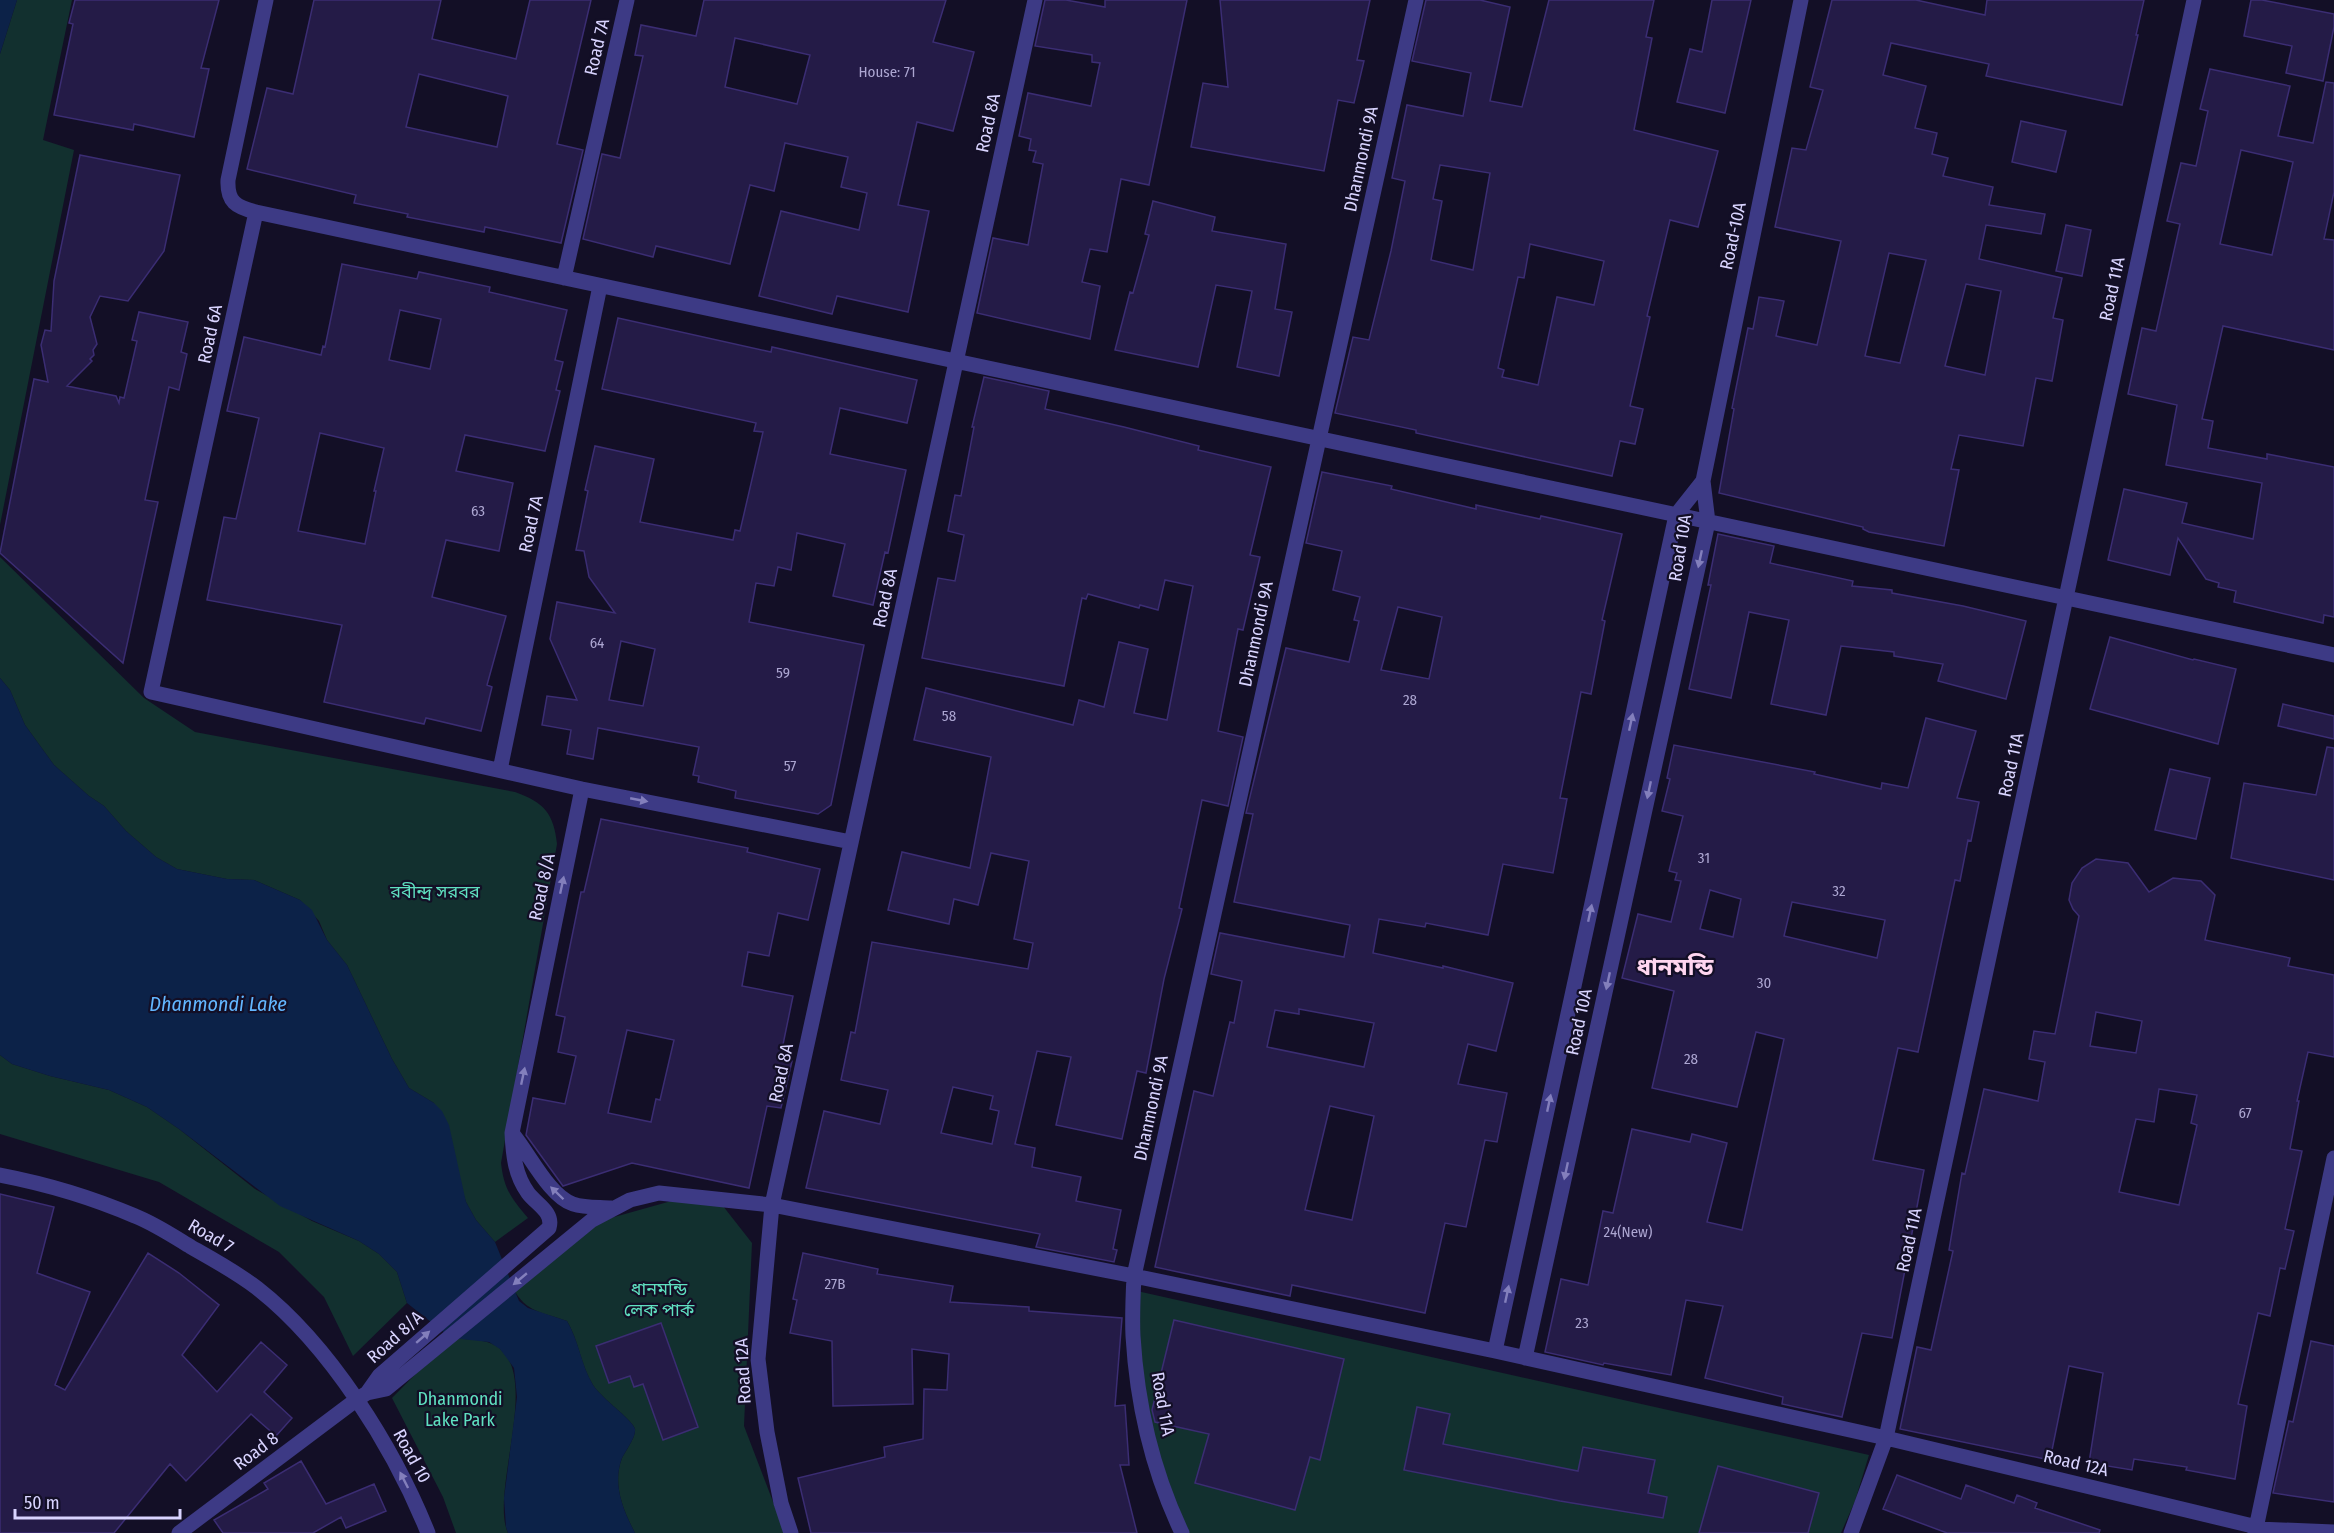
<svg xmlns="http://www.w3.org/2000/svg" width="2334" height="1533" font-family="'Fira Sans Condensed','Noto Sans Bengali',sans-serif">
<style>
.green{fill:#12302f}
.water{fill:#0c2248}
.building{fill:#241b47;stroke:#3b2d73;stroke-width:1.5;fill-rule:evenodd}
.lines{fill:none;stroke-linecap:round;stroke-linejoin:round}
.minor{stroke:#3d3a85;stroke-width:15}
.oneway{fill:#837fbc}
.labels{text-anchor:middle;stroke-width:4.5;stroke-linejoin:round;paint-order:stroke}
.number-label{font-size:15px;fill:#aca6d1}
.street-label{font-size:18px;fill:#d9d4ff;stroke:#130f26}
.park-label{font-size:18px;fill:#5fe0c0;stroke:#130f26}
.water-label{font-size:20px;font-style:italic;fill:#62b6ff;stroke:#130f26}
.district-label{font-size:24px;font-weight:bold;fill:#ffd6f0;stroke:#130f26}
</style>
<rect width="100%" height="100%" fill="#130f26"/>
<!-- green -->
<path class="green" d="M17,0H72L43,140L74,150L0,525V54Z
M0,557L144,698L195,732L515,792C544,802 554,814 557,844L501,1163C504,1189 511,1198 528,1218L495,1242L476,1220L466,1202L434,1103L409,1088L392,1059L347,965L327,940L319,921L300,900L254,880L227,879L177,869L156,857L126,831L104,806L89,796L54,765L25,725L10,690L0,678Z
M0,1055L12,1064L50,1076L109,1090L147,1107L179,1129L255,1189L312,1221L359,1241L379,1254L397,1272L407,1303L353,1356L324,1297L279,1252L159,1182L0,1134Z
M675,1200L723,1206L752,1243L744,1426L785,1533H635C623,1510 612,1484 622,1458C626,1450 636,1437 635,1429C633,1420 601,1398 593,1385C581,1366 579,1341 567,1321C543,1312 526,1313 513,1288L600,1221Z
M1137,1291L1869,1455L1855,1501L1841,1533H1189L1175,1507L1145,1406L1136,1327Z
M451,1338C462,1339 476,1339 487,1342C549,1360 488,1490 508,1533H456L443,1497L392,1398Z"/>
<!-- water -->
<path class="water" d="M0,0H17L0,54Z
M0,678L10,690L25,725L54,765L89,796L104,806L126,831L156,857L177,869L227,879L254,880L300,900L312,910L327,940L347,965L392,1059L409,1088L434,1103L442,1111L449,1125L466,1202L476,1220L495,1242L519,1301L528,1308L567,1321C579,1341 581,1365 593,1385C601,1398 633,1420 635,1429C636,1437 626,1450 622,1458C612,1484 623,1510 635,1533H508L506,1527L504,1498L517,1397L514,1368L500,1349L489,1342L451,1338L407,1303L397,1272L379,1254L359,1241L280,1206L179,1129L147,1107L109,1090L50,1076L12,1064L0,1055Z"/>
<!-- building -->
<path class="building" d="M75,0H219L201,68L209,69L194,137L134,124L133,130L54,115L73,24L69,23Z
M314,0H441L432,39L516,59L530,0H591L557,144L583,150L561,243L485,227L484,232L407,217L408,214L354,203L356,195L247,169L267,88L293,94ZM419,74L508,96L497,147L406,127Z
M704,0H946L933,42L974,52L953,131L917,122L898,205L929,211L908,312L837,296L832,314L759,296L781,211L859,230L867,193L841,187L848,157L785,143L774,191L750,185L730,264L656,246L653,257L583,239L602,154L620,158L643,56L635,55L641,25L696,36ZM735,38L810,55L797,104L725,87Z
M1045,0H1066L1105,7V0H1187L1149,185L1121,179L1107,252L1090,249L1082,282L1100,286L1090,339L977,313L993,238L1028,245L1043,164L1033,162L1036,151L1029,150L1031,139L1019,136L1028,93L1091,106L1100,63L1092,62V55L1035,46Z
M1220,0H1370L1357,60L1364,61L1354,103L1338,100L1324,171L1191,147L1203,83L1228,87Z
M1426,0H1480L1510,7L1490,101L1522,107L1549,0H1654L1646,37L1652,38L1634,130L1718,151L1698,227L1670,220L1647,316L1650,317L1630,406L1643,409L1635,444L1620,441L1612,476L1416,433V430L1335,413L1353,337L1369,340L1391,251L1405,181L1392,178L1407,105L1463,116L1471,73L1412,61ZM1440,165L1490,173L1473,270L1431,260L1442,201L1433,199ZM1530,244L1604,261L1594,305L1557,297L1538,385L1502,377L1504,370L1498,368L1518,277L1524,278Z
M1712,0H1751L1725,113L1677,102L1690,49L1702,52Z
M1832,0H1916L1985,15L1987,0H2144L2136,35H2138L2122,105L1986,76L1989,64L1891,43L1883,75L1926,86L1915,128L1937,133L1932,154L1948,158L1943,176L1993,187L1989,205L2045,214L2041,234L1986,225L1979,259L2062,278L2053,318L2063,320L2052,381L2036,378L2023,446L1959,435L1951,469L1959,470L1944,546L1869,532L1863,529V527L1719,493L1734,409L1732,408L1748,328L1753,329L1759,297L1784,301L1776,336L1817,345L1841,241L1775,227L1792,148L1806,150L1823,90L1810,87ZM1889,253L1926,260L1900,363L1865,356ZM1966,284L2001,291L1985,375L1945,366Z
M2251,0H2262L2334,14V27L2323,81L2286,73L2292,46L2244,36Z
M2210,69L2290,86L2278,136L2313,143L2326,82L2334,83V192L2324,239L2334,240V350L2223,326L2202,419L2213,421L2208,448L2267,459V454L2334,467V617L2324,615L2323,623L2234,602L2236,591L2218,587L2219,583L2206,579L2178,538L2170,575L2108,560L2124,489L2187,503L2182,523L2253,539L2262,483L2166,465L2177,405L2128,394L2142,328L2156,331L2180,224L2167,221L2181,163L2196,166L2208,111L2200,109ZM2241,150L2293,162L2272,255L2220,244Z
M2021,121L2066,131L2056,172L2012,162Z
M80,155L180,175L164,251L128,301L100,296L90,317L97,344L93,350L94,355L90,359L92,361L67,386L116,396L119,403L120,397L124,398L137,341L132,340L139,312L188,322L181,352L187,354L179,390L169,387L145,500L158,502L123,663L0,553L34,379L48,382L41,345L45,330L51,331L54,281Z
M1153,201L1215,217L1212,231L1286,244L1275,309L1292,312L1279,376L1237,367L1252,291L1216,285L1198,367L1115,350L1130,292L1133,293L1149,235L1145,234Z
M2066,225L2091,230L2082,276L2056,271Z
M342,264L417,279L419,272L490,287L489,292L567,310L555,360L563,362L556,390L560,391L545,451L465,435L456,471L513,483L499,551L446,540L432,597L506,616L487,685L492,687L481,731L426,718L424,724L324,702L342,625L207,600L224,517L236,519L259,418L227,411L244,337L321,355L323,346L325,347ZM400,310L441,319L430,369L389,360ZM320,433L384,448L374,491H376L365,544L298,531Z
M618,318L771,352L772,347L917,380L907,423L840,408L830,454L906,470L888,553L885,552L873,605L833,596L845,544L797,533L791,570L778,567L774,586L756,583L749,622L864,645L831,805L818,814L735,798L736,791L698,782L699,776L693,775L699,747L598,728L593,759L567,754L571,730L542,725L547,696L577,700L550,639L557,602L615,613L589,577L584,551L576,550L588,491L585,490L595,446L654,459L640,522L733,540L735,530L740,531L763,432L754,431L756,423L602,389ZM621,641L655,649L643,706L609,700Z
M984,377L1049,391L1045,409L1124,427L1199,446L1198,450L1271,467L1250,555L1260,557L1243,630L1238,629L1218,731L1243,737L1228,806L1202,800L1179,908L1182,909L1164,979L1146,1073L1137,1071L1122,1139L1056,1125L1071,1057L1037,1051L1015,1144L1035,1148L1032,1167L1081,1177L1076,1201L1121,1210L1113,1249L1117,1250L1114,1262L1036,1247L1040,1234L806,1188L824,1111L880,1124L888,1090L841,1080L851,1032L855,1033L872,942L1028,969L1033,943L1014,939L1029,861L991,853L978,905L954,899L949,924L888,910L902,852L970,868L991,757L914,740L926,688L1073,725L1079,700L1104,707L1119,642L1148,649L1134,713L1167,720L1193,586L1165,580L1158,610L1140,605L1139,608L1088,594L1086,599L1082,598L1064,686L922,658L938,578L955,581L964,535L948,531L955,495L961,496L974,427H972ZM953,1087L993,1096L990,1109L999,1111L992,1144L941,1133Z
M1322,472L1392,486L1391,489L1476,509V505L1540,519L1541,516L1622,534L1602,620L1605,621L1591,694L1581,692L1560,798L1567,799L1553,873L1503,864L1488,935L1426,923L1425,927L1379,919L1373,953L1443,968V966L1513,983L1496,1051L1468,1044L1458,1084L1507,1093L1497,1142L1485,1140L1466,1227L1445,1223L1425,1313L1292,1285L1290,1296L1155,1267L1194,1091L1213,1096L1230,1022L1234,1023L1242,981L1211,974L1220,933L1344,957L1350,925L1234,902L1253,814L1246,813L1286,648L1349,662L1359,621L1354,620L1360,597L1333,590L1342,551L1306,543ZM1398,607L1442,617L1429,679L1381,670ZM1299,1009L1374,1023L1364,1067L1267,1047L1275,1010L1299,1014ZM1330,1106L1374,1116L1352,1220L1305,1210Z
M1718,534L1774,546L1770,563L1853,581L1852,586L1892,590V593L1963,606L2026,621L2006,699L1938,681L1943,664L1894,656V652L1841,646L1826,715L1771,704L1789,620L1749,612L1731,698L1689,689L1711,585H1708Z
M2110,637L2193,660L2194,659L2236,669L2218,744L2090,709Z
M2283,704L2334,716V739L2278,726Z
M1926,718L1976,731L1957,798L1979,802L1971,841L1968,840L1960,881L1955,880L1918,1052L1898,1048L1873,1160L1924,1170L1892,1338L1862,1333L1842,1417L1782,1404L1783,1397L1705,1378L1723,1306L1686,1300L1671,1375L1604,1363L1603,1365L1545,1352L1561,1279L1588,1285L1603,1211L1613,1213L1632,1129L1690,1142L1692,1134L1727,1143L1707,1222L1742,1230L1784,1039L1756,1032L1737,1107L1652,1088L1674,991L1622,978L1638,914L1671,922L1681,881L1675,880L1677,873L1669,871L1683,816L1662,811L1670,779L1667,778L1674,745L1815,772L1814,774L1881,789L1882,783L1908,788ZM1710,890L1741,899L1733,937L1700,929ZM1792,902L1885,920L1877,958L1784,936Z
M2327,747L2334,748V880L2231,858L2244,783L2316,795Z
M2170,769L2210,778L2196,839L2155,830Z
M601,819L748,848L747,852L820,869L808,920L778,913L769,956L748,952L742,986L793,996L780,1059L792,1061L781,1108L767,1106L749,1188L632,1163L563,1186L526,1135L533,1098L565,1104L576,1056L558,1052L565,1017L556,1015L581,892H584ZM627,1030L674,1040L660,1100L656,1099L651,1122L608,1113Z
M2096,859L2128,863L2149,892L2173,878L2201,881L2215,895L2205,940L2290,958L2288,966L2334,975V1057L2308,1052L2297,1101H2299L2290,1149L2302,1151L2285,1229L2294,1231L2285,1269L2280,1268L2270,1316L2258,1313L2238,1404L2247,1406L2235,1479L2186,1470L2187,1467L2134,1459L2132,1470L2089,1463L2103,1373L2069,1366L2050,1460L1900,1429L1917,1347L1931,1350L1953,1251L1949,1250L1962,1173L1965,1174L1984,1089L2038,1101L2045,1062L2029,1059L2034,1031L2055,1034L2079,916L2073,909L2069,900L2072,883L2082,868ZM2096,1012L2142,1021L2136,1053L2090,1046ZM2159,1089L2197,1095L2191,1123L2197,1125L2179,1205L2119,1192L2136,1119L2154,1122Z
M0,1194L54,1207L37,1273L90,1292L55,1385L65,1390L148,1253L179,1273L219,1305L182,1355L217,1392L261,1342L287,1365L264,1392L292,1418L276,1436L251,1414L186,1481L170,1464L114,1533H0Z
M803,1253L878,1269L877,1274L953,1286L950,1302L1029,1307V1311L1122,1318L1115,1406L1125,1405L1129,1465H1120L1137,1533H811L798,1478L885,1457L884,1447L923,1439L924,1389L947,1390L949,1354L912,1349L913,1404L833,1406L832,1341L790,1333L797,1300L793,1299Z
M1174,1320L1344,1359L1320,1460L1310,1457L1295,1510L1195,1483L1209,1434L1155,1422L1152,1410Z
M661,1323L698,1427L663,1440L643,1384L634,1387L630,1376L609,1383L596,1346Z
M2311,1341L2334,1346V1502L2273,1493L2289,1421L2293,1422Z
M1417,1407L1450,1414L1443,1444L1578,1471L1583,1447L1655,1460L1648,1493L1667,1497L1663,1518L1560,1501L1404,1470Z
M301,1461L326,1504L374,1484L386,1511L346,1528L341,1517L313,1533H223L214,1520L268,1489L264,1483Z
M1718,1466L1819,1493L1808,1533H1699Z
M1897,1475L1961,1499L1966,1485L2014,1503L2017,1495L2037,1503L2035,1508L2100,1530L2099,1533H1947L1883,1509Z"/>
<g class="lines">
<!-- minor -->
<path class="minor" d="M266,0L228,180C227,202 236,207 256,212L151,692L582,789L851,842
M256,212L2334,655
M564,278L627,0
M500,770L600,286
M512,1133C529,1153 549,1196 573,1204C585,1208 599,1207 611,1208
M0,1175C47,1184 91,1197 135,1216C155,1224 173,1236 191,1247C214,1260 236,1272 257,1288C330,1345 394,1448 428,1533
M1495,1351L1676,515L1703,481
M1525,1358L1708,522L1703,481L1801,0
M367,1393L379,1376L549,1228C554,1212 536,1204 528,1193C515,1175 513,1155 512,1133L582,789
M2257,1529L2334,1532
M179,1533L356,1400L367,1393L386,1389L592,1220L630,1200L659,1193L772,1205L1134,1276L1495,1351L1886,1438L2257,1527
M791,1533L781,1503L767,1432L758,1359L772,1205L1035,0
M1182,1533C1153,1472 1137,1404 1133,1336C1132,1316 1133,1296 1134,1276L1416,0
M1851,1533L1886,1438L2194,0
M2255,1533L2334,1158"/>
</g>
<!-- one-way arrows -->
<defs><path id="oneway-solid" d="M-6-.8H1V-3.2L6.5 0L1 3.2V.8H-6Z" transform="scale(1.5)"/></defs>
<g class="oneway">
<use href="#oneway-solid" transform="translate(1700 559) rotate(102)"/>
<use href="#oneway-solid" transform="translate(1631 722) rotate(-78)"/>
<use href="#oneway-solid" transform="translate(1649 790) rotate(102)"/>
<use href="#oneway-solid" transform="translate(639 800) rotate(11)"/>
<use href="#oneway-solid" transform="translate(562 885) rotate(-78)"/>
<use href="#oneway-solid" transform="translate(1590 913) rotate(-78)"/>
<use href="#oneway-solid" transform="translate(1608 981) rotate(102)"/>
<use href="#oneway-solid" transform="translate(523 1076) rotate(-78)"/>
<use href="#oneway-solid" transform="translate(1549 1103) rotate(-78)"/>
<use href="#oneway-solid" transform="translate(1566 1171) rotate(102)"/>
<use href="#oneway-solid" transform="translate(557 1193) rotate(-136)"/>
<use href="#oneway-solid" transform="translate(520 1279) rotate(140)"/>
<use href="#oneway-solid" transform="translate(1507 1294) rotate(-78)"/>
<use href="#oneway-solid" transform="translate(423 1337) rotate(-41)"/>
<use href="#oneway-solid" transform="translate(404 1480) rotate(-117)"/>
</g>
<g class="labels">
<!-- number labels -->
<g class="number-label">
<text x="887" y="77">House: 71</text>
<text x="478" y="516">63</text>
<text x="597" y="648">64</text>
<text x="783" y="678">59</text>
<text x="1410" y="705">28</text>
<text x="949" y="721">58</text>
<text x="790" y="771">57</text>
<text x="1704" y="863">31</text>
<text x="1839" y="896">32</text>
<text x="1764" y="988">30</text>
<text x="1691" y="1064">28</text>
<text x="2245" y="1118">67</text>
<text x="1628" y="1237">24(New)</text>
<text x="835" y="1289">27B</text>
<text x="1582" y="1328">23</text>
</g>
<!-- street labels -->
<g class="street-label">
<text transform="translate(597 47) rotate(-77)" y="6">Road 7A</text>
<text transform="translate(988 123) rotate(-78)" y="6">Road 8A</text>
<text transform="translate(1361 159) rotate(-78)" y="6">Dhanmondi 9A</text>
<text transform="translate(1733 236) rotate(-78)" y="6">Road-10A</text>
<text transform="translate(2112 289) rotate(-78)" y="6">Road 11A</text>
<text transform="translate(210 334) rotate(-78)" y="6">Road 6A</text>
<text transform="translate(531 524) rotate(-78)" y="6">Road 7A</text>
<text transform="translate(1680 548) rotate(-81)" y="6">Road 10A</text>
<text transform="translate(885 598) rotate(-78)" y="6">Road 8A</text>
<text transform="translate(1256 634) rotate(-78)" y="6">Dhanmondi 9A</text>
<text transform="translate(2011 765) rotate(-78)" y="6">Road 11A</text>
<text transform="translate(542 887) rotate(-78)" y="6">Road 8/A</text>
<text transform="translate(1579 1022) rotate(-78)" y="6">Road 10A</text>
<text transform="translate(781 1073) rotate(-78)" y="6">Road 8A</text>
<text transform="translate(1151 1108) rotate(-78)" y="6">Dhanmondi 9A</text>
<text transform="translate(211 1236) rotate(30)" y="6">Road 7</text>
<text transform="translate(1909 1240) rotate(-78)" y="6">Road 11A</text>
<text transform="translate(395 1337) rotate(-42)" y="6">Road 8/A</text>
<text transform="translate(743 1371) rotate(-93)" y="6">Road 12A</text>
<text transform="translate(1163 1404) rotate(80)" y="6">Road 11A</text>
<text transform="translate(256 1451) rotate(-37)" y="6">Road 8</text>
<text transform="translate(412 1456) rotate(61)" y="6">Road 10</text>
<text transform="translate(2076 1463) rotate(13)" y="6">Road 12A</text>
</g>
<!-- park labels -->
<g class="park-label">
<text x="435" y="898">রবীন্দ্র সরবর</text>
<text x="659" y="1295">ধানমন্ডি<tspan x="659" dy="21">লেক পার্ক</tspan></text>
<text x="460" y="1405">Dhanmondi<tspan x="460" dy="21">Lake Park</tspan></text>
</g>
<!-- water labels -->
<g class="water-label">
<text x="218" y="1011">Dhanmondi Lake</text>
</g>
<!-- district labels -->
<g class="district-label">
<text x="1675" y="975">ধানমন্ডি</text>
</g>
</g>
<!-- scale -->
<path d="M15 1509v9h165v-9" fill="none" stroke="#d9d4ff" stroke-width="3"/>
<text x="24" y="1509" font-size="18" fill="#d9d4ff" stroke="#130f26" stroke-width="4.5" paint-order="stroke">50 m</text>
</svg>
